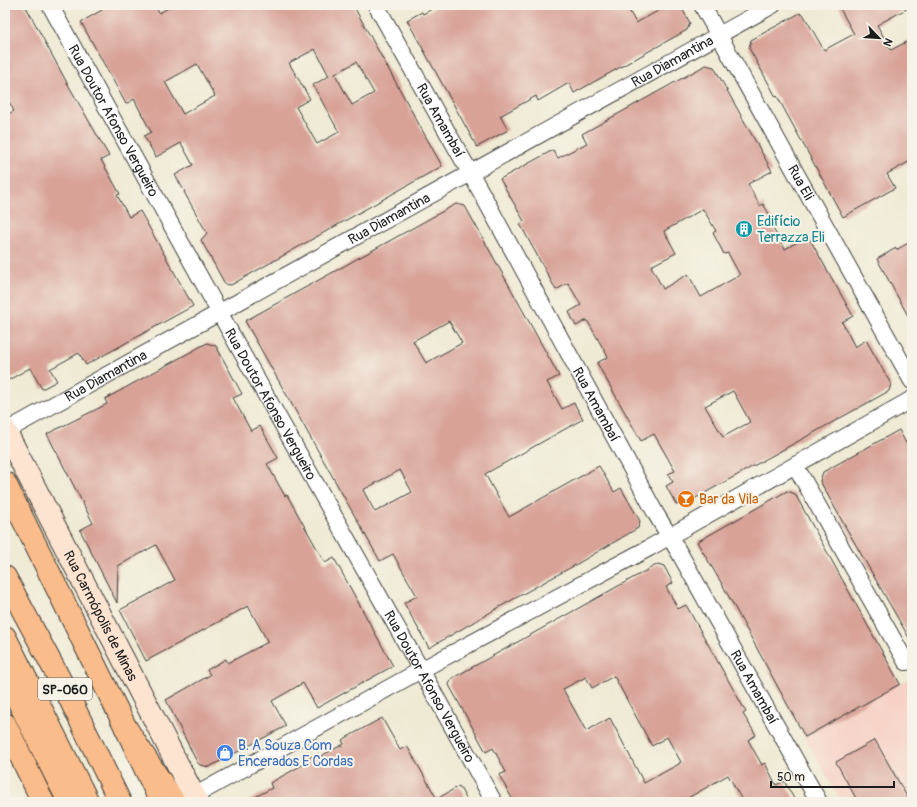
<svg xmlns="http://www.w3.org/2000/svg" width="917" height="807" font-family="Pangolin,sans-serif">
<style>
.built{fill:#f7d1c6}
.building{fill:#d8a297;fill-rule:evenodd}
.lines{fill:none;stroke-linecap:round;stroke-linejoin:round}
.minor-casing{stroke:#3c3b38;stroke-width:18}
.secondary-casing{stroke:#3c3b38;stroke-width:24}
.trunk-casing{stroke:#3c3b38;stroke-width:24}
.motorway-casing{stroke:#3c3b38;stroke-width:24}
.minor{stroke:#fff;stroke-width:16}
.secondary{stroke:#fde4d0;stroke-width:22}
.trunk{stroke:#f9bc8a;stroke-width:22}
.motorway{stroke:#f9bc8a;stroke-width:22}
.labels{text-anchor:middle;stroke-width:4;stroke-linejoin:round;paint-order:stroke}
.shield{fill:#f7f3e8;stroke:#5e5c59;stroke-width:1}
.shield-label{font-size:13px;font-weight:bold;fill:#1c1c1c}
.street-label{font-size:14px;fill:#1c1c1c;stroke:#f7f3e8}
.culture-label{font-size:14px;fill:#0d838f;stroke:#f7f3e8;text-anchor:start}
.food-label{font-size:14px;fill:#c56008;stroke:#f7f3e8;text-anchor:start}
.shop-label{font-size:14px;fill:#366cbe;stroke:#f7f3e8;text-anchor:start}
</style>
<rect width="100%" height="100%" fill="#f7f3e8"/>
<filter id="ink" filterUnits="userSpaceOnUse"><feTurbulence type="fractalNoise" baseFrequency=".025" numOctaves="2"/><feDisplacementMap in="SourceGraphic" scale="8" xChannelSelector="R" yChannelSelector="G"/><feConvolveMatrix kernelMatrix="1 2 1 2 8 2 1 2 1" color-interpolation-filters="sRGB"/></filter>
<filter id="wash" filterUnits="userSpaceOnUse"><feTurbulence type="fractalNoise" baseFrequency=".012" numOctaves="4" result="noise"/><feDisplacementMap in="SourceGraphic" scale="16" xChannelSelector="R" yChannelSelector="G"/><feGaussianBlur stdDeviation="0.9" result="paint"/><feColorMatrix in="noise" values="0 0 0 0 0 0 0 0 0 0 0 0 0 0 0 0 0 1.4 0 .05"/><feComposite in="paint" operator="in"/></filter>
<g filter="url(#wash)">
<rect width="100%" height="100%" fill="#efead4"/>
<!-- built -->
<path class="built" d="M912,677V802H841L805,737Z"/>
<g id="blocks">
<!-- building -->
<path class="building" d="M5,5H25L66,81L109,156L101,160L120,194L117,195L129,217L140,211L193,306L86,365L79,353L50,369L57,381L42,389L30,368L5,382V116L14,111L5,94Z
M99,5H155L159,13L174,5H314L317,10L326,5H353L442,166L231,285L225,284L201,240L207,233L184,192H185L175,175L193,165L181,143L156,157L144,136L151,132L134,99L126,104L81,22L102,10ZM315,49L329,76L313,85L339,132L317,144L296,107L310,99L289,63ZM356,62L374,93L352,105L335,74ZM197,64L215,96L183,114L165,82Z
M439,5H626L636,23L669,5H680L690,23L687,30L574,93L569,83L538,101L536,96L500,116L508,130L477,147L407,20L422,12L423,14Z
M838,5H912V6L877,25L891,50L912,39V160L887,174L895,188L843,217L777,96L776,97L749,48L751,40L800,13L801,15L803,14L824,50L854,34Z
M706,65L714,67L772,171L748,184L760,206L763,204L776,225L772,227L785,249L808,236L853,316L842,322L855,347L866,340L891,384L889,391L683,505L676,504L666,486L673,482L668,474L675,471L654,434L641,441L597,363L608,357L587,320L576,326L569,312L581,305L568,283L556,290L520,224L524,221L500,179L553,150L558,158L587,143L582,134ZM703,209L716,231L713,233L724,254L728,253L740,275L701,297L688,274L663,289L651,266L676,253L664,231ZM733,391L750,422L723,437L705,406Z
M456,204L465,206L559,376L547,382L562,409L574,403L583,419L485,474L509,517L599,466L614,492L621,488L640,521L638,528L577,564L503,605L429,648L404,603L417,596L393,554L380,561L245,321ZM449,321L462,343L426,363L413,341ZM400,470L412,492L375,512L363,490Z
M912,241V323L877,259L896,248V250Z
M207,343L216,346L242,394L233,398L251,431L260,426L278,458L267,464L285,496L287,495L325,563L334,558L393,666L317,708L303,683L272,701L286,726L209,767L200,765L197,762L166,700L210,675L207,670L226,659L228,663L268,642L248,606L146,661L120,610L175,580L156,545L118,566L117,603L80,530L93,523L47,434L107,404L105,399Z
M899,430L907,445L912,442V643L841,519L820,481L823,472Z
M787,491L795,494L900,684L805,737L722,584L697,542Z
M658,564L664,566L673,583L666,587L678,609L686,605L746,712L743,714L756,735L748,740L762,765L765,763L776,785L784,781L796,802H743L728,775L688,798L690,802H514L499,775L506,772L493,748L486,752L449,685L451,679ZM614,676L652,746L667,737L681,762L679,763V764L644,783L610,718L586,731L563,689L586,677L592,688Z
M382,718L400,750L407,746L437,799L459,786L468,802H246L272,788L270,783L306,763L304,760L317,754L319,757L344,744L342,740Z
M875,740L910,802H858L836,762Z"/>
</g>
</g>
<g filter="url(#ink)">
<use href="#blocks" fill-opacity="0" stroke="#3c3b38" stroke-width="1"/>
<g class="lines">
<defs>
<g id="minor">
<path id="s1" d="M50,5L238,346L421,670L494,802"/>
<path id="s2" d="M376,5L481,192L656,514L680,554L819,802"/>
<path id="s3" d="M702,5L912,381"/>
<path id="s4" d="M6,431L773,5"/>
<path d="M795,465L906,662"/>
<path d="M194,796L421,670L649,548L912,399"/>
</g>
<g id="secondary">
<path id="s5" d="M5,430L197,802"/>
</g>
<path id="trunk" d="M5,483L126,728L174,802"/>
<path id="motorway" d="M5,577L67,693L120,802
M5,637L88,802
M5,676L25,714L69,802
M5,724L43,802
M126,728L161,802"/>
</defs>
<!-- minor casing -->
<use href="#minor" class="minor-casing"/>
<!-- secondary casing -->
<use href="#secondary" class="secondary-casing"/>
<!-- trunk casing -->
<use href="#trunk" class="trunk-casing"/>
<!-- motorway casing -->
<use href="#motorway" class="motorway-casing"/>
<!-- minor -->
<use href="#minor" class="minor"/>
<!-- secondary -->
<use href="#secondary" class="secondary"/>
<!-- trunk -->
<use href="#trunk" class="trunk"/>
<!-- motorway -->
<use href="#motorway" class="motorway"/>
</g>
</g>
<!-- icons -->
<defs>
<symbol id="building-disc" viewBox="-11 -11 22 22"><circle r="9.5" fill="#0f9aa8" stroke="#f7f3e8"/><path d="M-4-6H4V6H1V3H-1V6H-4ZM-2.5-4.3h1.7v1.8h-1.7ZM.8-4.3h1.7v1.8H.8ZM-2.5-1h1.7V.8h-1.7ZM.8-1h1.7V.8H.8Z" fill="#fff"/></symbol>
<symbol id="bar-disc" viewBox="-11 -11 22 22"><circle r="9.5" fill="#e8710a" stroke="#f7f3e8"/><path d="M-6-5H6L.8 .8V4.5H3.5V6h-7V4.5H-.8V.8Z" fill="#fff"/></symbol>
<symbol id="shop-disc" viewBox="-11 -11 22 22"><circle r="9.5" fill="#3f7fe0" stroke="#f7f3e8"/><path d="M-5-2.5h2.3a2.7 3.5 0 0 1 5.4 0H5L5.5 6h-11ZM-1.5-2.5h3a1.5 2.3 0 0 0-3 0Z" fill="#fff"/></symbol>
</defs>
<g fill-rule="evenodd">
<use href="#building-disc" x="734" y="219" width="20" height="20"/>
<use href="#bar-disc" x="676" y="489" width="20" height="20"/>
<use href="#shop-disc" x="215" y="743" width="20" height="20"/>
</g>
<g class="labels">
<!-- shield labels -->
<rect class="shield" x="38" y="678" width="54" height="22" rx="3"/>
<g class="shield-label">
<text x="65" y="694">SP-060</text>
</g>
<!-- street labels -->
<g class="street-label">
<text dy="5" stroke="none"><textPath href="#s4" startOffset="762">Rua Diamantina</textPath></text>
<text dy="5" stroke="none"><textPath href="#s2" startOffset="132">Rua Amambaí</textPath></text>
<text dy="5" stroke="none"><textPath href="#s1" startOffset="132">Rua Doutor Afonso Vergueiro</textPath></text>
<text dy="5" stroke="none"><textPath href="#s3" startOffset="203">Rua Eli</textPath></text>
<text dy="5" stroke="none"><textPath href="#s4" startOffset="438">Rua Diamantina</textPath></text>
<text dy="5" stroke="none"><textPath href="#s4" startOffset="114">Rua Diamantina</textPath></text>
<text dy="5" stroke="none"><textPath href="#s1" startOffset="456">Rua Doutor Afonso Vergueiro</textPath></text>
<text dy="5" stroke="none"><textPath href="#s2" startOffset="456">Rua Amambaí</textPath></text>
<text dy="5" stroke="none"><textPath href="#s5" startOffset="209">Rua Carmópolis de Minas</textPath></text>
<text dy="5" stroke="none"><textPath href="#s1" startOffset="780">Rua Doutor Afonso Vergueiro</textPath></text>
<text dy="5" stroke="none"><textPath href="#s2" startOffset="780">Rua Amambaí</textPath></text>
</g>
<!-- culture labels -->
<g class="culture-label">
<text x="757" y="226">Edifício<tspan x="757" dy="16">Terrazza Eli</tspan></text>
</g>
<!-- food labels -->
<g class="food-label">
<text x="699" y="504">Bar da Vila</text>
</g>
<!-- shop labels -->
<g class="shop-label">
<text x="238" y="750">B. A Souza Com<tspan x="238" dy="16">Encerados E Cordas</tspan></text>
</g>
</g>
<!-- margin -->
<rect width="917" height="807" fill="none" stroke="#f7f3e8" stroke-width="20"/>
<!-- north arrow -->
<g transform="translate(879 38) rotate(115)" stroke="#f7f3e8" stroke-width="3" paint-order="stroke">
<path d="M0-3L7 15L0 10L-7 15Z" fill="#1c1c1c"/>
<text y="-6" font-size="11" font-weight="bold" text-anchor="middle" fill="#1c1c1c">N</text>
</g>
<!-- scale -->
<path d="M771 781v6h123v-6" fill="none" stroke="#1c1c1c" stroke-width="2"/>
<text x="777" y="781" font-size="12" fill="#1c1c1c" stroke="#f7f3e8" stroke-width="3" paint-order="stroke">50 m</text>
</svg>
